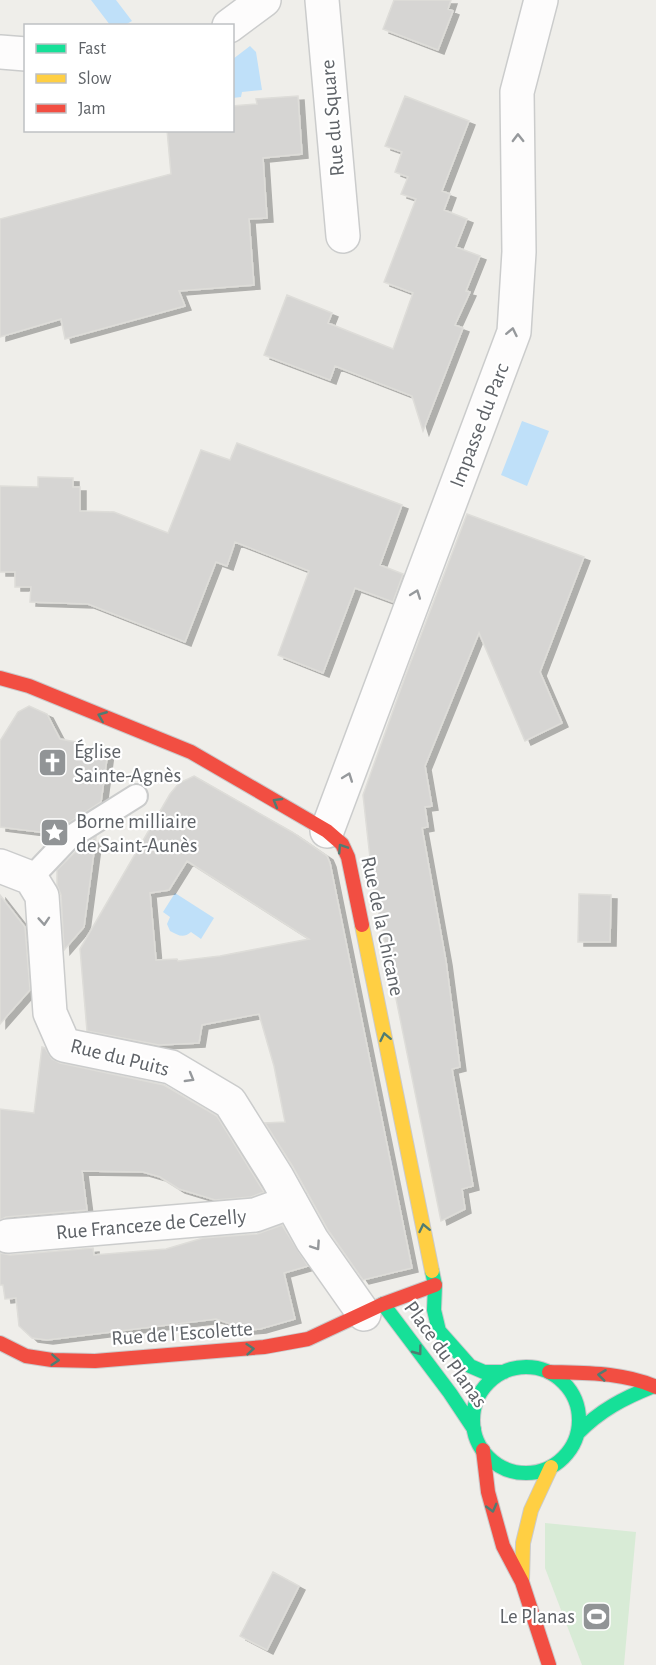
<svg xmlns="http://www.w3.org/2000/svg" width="656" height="1665" font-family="'Alegreya Sans',sans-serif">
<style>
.green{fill:#d8ebd6}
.water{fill:#bfe0f9}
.building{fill:#d6d5d3;stroke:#deddd9;stroke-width:1.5;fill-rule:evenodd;filter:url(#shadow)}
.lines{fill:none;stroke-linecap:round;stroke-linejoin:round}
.lane-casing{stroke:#cbcccc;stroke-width:26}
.street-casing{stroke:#cbcccc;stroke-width:36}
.fast-casing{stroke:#cacacb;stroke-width:16}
.slow-casing{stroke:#cacacb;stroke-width:16}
.jam-casing{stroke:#cacacb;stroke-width:16}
.lane{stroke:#fdfcfc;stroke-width:22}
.street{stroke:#fdfcfc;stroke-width:33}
.fast{stroke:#16e098;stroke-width:14}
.slow{stroke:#ffcf43;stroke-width:14}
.jam{stroke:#f24e42;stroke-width:14}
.oneway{stroke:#96999c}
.oneway2{stroke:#507c72}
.labels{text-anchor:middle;stroke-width:4.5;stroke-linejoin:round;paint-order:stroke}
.street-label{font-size:21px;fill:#5f6368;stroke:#fff}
.poi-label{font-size:21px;fill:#5f6368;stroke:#fff;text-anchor:start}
</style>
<defs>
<filter id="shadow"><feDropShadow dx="6" dy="4" stdDeviation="0" flood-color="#0004"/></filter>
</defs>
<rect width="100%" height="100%" fill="#efeeea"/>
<!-- green -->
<path class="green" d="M545,1523L636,1532L624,1665H582L545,1568Z"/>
<!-- water -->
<path class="water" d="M91,0H116L132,21L125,25H110Z
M250,46L256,52L262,90L242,92L241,97L233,98V59Z
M522,421L549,431L527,486L501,475Z
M175,893L214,918L201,939L191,932C183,939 178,935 170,931L167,924L170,917L163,912Z"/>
<!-- building -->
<path class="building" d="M394,0H451L448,9L453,11L438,50L383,29Z
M298,96L302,154L263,158L267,218L249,219L254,285L179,291L185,306L65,339L61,319L0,337V219L171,174L167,130H232V106L257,104L256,99Z
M405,96L469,121L442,191L450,194L444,210L467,219L456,247L480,256L466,291L470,292L455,325L463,328L423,431L412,396L335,366L330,380L264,355L287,295L332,313L328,323L393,349L413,293L384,282L416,199L401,194L408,177L395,172L402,152L385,146Z
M237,443L402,505L380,565L403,574L393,602L355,588L323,673L278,655L309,571L235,542L227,566L216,562L185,642L88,604L30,602L31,587H15V572H0V486L38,487V477L73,478V487H80V511L114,512L168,533L201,450L230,460Z
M467,514L584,557L540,672L562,723L525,741L479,633L425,766L432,806L425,807L428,827L422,828L446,961L460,1067L452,1069L473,1186L462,1189L465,1209L441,1221L373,885L363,795L405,677Z
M29,706L47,714L60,739L82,743L81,747L108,751L101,802L62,827L55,834L0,827V741L18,712Z
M194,776L292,832L327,856L330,863L412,1268L363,1280L328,1230L293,1167L265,1123L285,1122L274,1066L259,1014L202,1025L199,1043L159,1045L87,1031L80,949L170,794L179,783ZM187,861L309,939L220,956L178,961L177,959L156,960L150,893L169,890Z
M96,837L84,927L64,950L61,895L57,885V870L78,849Z
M579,894L611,895L610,942H578Z
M0,895L25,927L30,990L0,1024Z
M42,1047L45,1048L52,1059L60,1063L164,1085L217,1116L264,1192L251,1197L215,1200L179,1189L160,1177L143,1172L82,1171L87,1210L6,1217L0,1220V1109L34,1113Z
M282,1225L308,1266L284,1273L295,1319L260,1329L248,1330L216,1319L47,1340L32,1338L19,1326L16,1298L5,1299L3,1285H0V1253L10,1255L93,1248L94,1255L166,1249L203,1238L257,1234Z
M273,1572L299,1586L267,1650L240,1636Z"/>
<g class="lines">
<defs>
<path id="lane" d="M31,878L69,838L136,796"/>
<path id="street" d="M322,0L343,236
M229,26L264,0
M0,52L26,54
M327,831L514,332L519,252L517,92L541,0
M0,866L31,878L42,896L50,1013L64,1045L171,1067L230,1102L277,1177L312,1240L364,1314
M8,1236L255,1215L291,1202"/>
<path id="fast" d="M432,1271L435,1285L434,1310L439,1331L470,1366L484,1372H504
M383,1304L450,1393L474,1429
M473 1420a53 53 0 1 1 106 0a53 53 0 1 1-106 0Z
M577,1434C600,1410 624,1398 654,1386"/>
<path id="slow" d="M362,925L432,1271
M522,1580L523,1543L531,1510L551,1467"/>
<path id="jam" d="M0,678L29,686L191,752L327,831L342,844L348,857L362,925
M0,1343L26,1356L52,1360L95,1361L264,1347L308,1339L383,1304L435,1285
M549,1372C584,1373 623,1372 656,1387
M483,1450L488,1492L503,1546L522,1582L549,1665"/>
</defs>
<!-- lane casing -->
<use href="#lane" class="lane-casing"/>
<!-- street casing -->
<use href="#street" class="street-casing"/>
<!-- fast casing -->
<use href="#fast" class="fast-casing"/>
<!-- slow casing -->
<use href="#slow" class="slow-casing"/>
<!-- jam casing -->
<use href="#jam" class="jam-casing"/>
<!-- lane -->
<use href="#lane" class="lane"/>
<!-- street -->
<use href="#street" class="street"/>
<!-- fast -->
<use href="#fast" class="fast"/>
<!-- slow -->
<use href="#slow" class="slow"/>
<!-- jam -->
<use href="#jam" class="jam"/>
</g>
<!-- one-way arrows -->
<defs><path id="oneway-chevron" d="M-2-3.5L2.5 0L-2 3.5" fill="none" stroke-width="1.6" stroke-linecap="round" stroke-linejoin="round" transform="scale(1.5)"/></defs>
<g class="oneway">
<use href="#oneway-chevron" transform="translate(518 138) rotate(-91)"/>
<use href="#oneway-chevron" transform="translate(512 332) rotate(-78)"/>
<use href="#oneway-chevron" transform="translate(416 594) rotate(-70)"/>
<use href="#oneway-chevron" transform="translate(348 777) rotate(-70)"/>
<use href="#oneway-chevron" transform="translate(44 921) rotate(86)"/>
<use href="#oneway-chevron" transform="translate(190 1078) rotate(30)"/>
<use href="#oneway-chevron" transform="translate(316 1246) rotate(56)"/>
</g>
<g class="oneway2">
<use href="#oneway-chevron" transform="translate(102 716) rotate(-158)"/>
<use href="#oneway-chevron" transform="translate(277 802) rotate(-150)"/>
<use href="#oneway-chevron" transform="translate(342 848) rotate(-123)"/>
<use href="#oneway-chevron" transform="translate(385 1037) rotate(-102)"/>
<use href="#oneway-chevron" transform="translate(424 1228) rotate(-102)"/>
<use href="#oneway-chevron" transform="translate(250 1349) rotate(-5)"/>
<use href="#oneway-chevron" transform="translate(418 1351) rotate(53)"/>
<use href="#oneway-chevron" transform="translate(55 1360) rotate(4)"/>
<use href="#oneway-chevron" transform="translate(602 1375) rotate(-173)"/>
<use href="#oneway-chevron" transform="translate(492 1508) rotate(75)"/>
</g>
<!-- icons -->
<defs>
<symbol id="church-square" viewBox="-11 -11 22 22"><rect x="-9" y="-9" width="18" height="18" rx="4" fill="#919496" stroke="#fff"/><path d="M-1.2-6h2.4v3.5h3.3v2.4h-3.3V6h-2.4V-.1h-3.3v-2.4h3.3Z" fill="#fff"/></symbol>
<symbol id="sight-square" viewBox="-11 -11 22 22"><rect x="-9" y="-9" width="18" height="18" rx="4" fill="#919496" stroke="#fff"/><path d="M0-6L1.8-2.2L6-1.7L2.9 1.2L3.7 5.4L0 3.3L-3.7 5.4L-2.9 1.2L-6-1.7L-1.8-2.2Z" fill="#fff"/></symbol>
<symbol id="stadium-square" viewBox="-11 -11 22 22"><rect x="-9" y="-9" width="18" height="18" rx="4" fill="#919496" stroke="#fff"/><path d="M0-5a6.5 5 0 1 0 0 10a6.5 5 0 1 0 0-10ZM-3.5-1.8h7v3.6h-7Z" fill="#fff"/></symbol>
</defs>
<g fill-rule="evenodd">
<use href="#church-square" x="36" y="746" width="33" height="33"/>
<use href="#sight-square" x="38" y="816" width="33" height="33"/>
<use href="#stadium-square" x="580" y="1600" width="33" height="33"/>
</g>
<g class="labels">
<!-- street labels -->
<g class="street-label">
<text transform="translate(332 118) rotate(-95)" y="7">Rue du Square</text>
<text transform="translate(479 425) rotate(-69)" y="7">Impasse du Parc</text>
<text transform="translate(383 926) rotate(78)" y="7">Rue de la Chicane</text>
<text transform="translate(120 1057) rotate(14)" y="7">Rue du Puits</text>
<text transform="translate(151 1224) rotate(-5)" y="7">Rue Franceze de Cezelly</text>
<text transform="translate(182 1333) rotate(-4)" y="7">Rue de l'Escolette</text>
<text transform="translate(446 1354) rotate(54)" y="7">Place du Planas</text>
</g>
<!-- poi labels -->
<g class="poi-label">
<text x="74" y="758">Église<tspan x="74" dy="24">Sainte-Agnès</tspan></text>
<text x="76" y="828">Borne milliaire<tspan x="76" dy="24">de Saint-Aunès</tspan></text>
<text x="575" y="1623" text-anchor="end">Le Planas</text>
</g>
</g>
<!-- legend -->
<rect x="24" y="24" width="210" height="108" fill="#ffffff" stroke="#bfc1c3" stroke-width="1.5"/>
<rect x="36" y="44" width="30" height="9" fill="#16e098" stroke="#bfc1c3" stroke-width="1.5"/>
<text x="78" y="54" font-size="18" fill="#5f6368">Fast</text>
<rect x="36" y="74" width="30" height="9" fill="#ffcf43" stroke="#bfc1c3" stroke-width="1.5"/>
<text x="78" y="84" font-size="18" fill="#5f6368">Slow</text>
<rect x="36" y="104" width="30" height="9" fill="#f24e42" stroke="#bfc1c3" stroke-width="1.5"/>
<text x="78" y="114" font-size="18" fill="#5f6368">Jam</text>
</svg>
